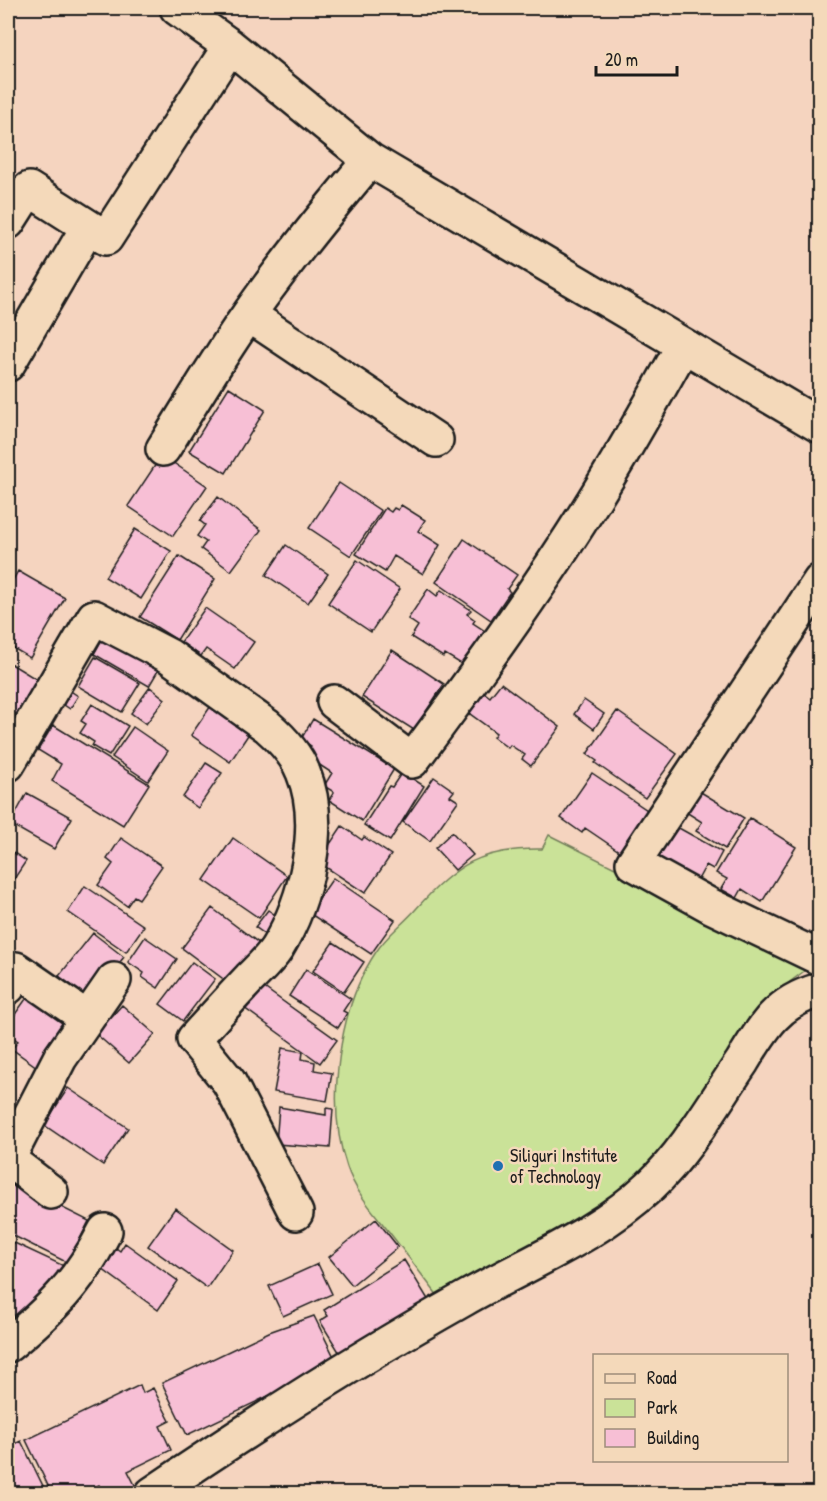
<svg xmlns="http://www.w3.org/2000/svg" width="827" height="1501" font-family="'Patrick Hand',sans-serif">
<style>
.green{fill:#cae298;stroke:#737f5a;stroke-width:1.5}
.building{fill:#f7bfd5;stroke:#1c1c1c;stroke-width:1.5}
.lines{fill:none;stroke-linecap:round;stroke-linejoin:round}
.minor-casing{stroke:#1c1c1c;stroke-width:38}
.minor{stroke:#f4d9ba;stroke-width:33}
.poi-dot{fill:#1f6fb2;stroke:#f4d9ba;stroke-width:2}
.labels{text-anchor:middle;stroke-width:5;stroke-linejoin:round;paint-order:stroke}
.poi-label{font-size:18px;fill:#1c1c1c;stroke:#f4d9ba;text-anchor:start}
</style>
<rect width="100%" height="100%" fill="#f5d4bf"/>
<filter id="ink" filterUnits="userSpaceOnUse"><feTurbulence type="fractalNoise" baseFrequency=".0167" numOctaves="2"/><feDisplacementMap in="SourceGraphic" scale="12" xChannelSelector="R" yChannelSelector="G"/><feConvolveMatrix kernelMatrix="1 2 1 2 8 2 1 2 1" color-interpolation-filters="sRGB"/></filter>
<g filter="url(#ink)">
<!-- green -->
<path class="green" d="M549,835L811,966L791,981L772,999L652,1164L593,1214L442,1301C423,1277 405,1252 386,1228C371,1209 355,1191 347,1167C325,1104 339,1007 376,952C387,935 403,924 416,909C455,865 481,848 542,849Z"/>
<!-- building -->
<path class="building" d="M229,387L265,410L226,473L189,451Z
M162,455L207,486L173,536L128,506Z
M339,483L381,511L351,556L309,528Z
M218,497L261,530L231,571L201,549L206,542L197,536L205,525L200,521Z
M401,505L425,520L418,531L440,545L423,574L394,556L385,572L356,554L385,508L391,512L394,508L398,510Z
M135,529L171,551L141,599L105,577Z
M464,539L517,575L507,589L510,592L491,620L436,582Z
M286,545L328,574L308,603L266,575Z
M179,556L215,579L177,640L140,617Z
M357,560L400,589L371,632L328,603Z
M18,571L65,598L30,658L8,645V598L11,599L14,594L8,589Z
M428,589L437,596L441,590L471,610L467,614L475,620L473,623L485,631L479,640L482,642L466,667L445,654L443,657L411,637L418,626L408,619Z
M205,608L254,642L235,669L206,649L201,656L181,642Z
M109,627L165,659L149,686L94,654Z
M392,650L444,684L414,730L362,697Z
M95,657L140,683L122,712L78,686Z
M8,662L41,682L20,717L8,709Z
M501,683L560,727L531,766L522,759L525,755L510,745L508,748L493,737L496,733L466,711L481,690L490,697Z
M60,684L78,696L70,709L52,697Z
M150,687L165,699L146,724L131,713Z
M217,697L256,723L230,762L191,735Z
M584,700L604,714L594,729L574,714Z
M92,704L128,726L109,756L92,746L94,742L80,733L86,724L81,721Z
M617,711L677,754L645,798L595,763L597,761L587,754Z
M313,719L394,769L362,821L329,800L334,792L324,786L332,773L315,762L317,760L307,753L311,746L301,739Z
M53,725L149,784L123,825L52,781L61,764L38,750Z
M133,727L168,751L148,781L112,757Z
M206,763L222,773L198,808L183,797Z
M402,772L424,786L390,841L364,825L389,786L392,787Z
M592,773L650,812L622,853L585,828L582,833L561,818Z
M434,777L454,791L450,796L458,801L430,841L403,822Z
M699,791L744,818L725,849L696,831L702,822L686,812Z
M27,793L72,818L54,849L10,824Z
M750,818L796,847L762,902L742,889L737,898L721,889L727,879L716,873Z
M668,822L722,852L713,869L706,865L695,885L648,859Z
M342,826L362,840L364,837L391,855L365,893L318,862Z
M452,832L473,855L455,870L435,848Z
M121,838L162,866L139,899L134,896L127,906L98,885L113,864L107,859Z
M233,838L287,876L259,918L204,880Z
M8,849L26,861L14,879L8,874Z
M333,878L395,920L371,954L309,913Z
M85,886L144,926L126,952L68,912Z
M212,908L264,947L234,987L182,948Z
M268,910L284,921L272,939L255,927Z
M93,933L124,957L86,1004L76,997L80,992L59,976Z
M145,937L177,959L158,988L142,977L144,973L128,962Z
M333,942L364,962L344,992L313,971Z
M192,962L215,979L183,1021L160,1004Z
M306,969L351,999L343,1011L347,1013L338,1028L289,996Z
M256,982L337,1040L320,1063L240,1005Z
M31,992L71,1020L37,1067L12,1049L18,1041L8,1034V1024Z
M122,1005L155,1034L129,1063L96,1034Z
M282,1048L303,1052L302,1059L315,1062L314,1070L332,1073L327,1101L274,1092Z
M68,1088L128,1128L103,1165L44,1125Z
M279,1107L326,1115V1108L333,1109L330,1148L276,1144Z
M11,1182L89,1221L68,1263L8,1233V1189Z
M175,1208L233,1250L207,1288L148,1246Z
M376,1219L398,1247L352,1285L329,1257Z
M8,1240L64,1266L44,1310L8,1338Z
M125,1243L178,1281L158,1310L102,1269L116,1248L120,1251Z
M404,1260L432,1306L344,1360L320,1321L328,1316L324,1310Z
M318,1264L332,1294L283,1316L269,1286Z
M314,1316L337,1363L187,1435L162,1383L269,1332Z
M140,1385L143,1393L153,1388L170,1421L160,1426L171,1450L128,1471L136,1487L124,1494H103L99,1485L81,1494H52L26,1440Z
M21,1441L47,1494H10L8,1488V1447Z"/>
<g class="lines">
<defs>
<path id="minor" d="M177,8L230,46L370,160L820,426
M8,222L29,189L106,238L230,46
M249,315L436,440
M8,364L88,227
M163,449C191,404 218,358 249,314C286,261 328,210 370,160
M820,581L633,863L711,906L820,958
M334,702L412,761C473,679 533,597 587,511C621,457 652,402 683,346
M8,764L94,617L169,656L267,726C282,739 296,754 303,772C325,825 306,901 277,948C270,959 259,969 250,978C231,998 212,1019 194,1039L229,1082L296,1213
M8,987L16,969L87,1018
M8,1159L60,1058L114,980
M8,1159L51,1192
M8,1345C52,1309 79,1282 105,1231
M152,1494C254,1425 357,1359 464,1299C527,1263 597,1236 650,1186C687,1151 713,1104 742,1062C751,1047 761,1030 773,1017C785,1004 802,995 820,990"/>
</defs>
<!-- minor casing -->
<use href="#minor" class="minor-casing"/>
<!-- minor -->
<use href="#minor" class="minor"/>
</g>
</g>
<!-- markers -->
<circle class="poi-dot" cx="498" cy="1166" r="6"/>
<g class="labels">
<!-- poi labels -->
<g class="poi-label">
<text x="510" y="1162">Siliguri Institute<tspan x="510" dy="21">of Technology</tspan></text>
</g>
</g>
<!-- margin -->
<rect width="827" height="1501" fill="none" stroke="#f4d9ba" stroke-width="30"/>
<rect x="15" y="15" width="797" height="1471" fill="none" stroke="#1c1c1c" stroke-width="2" filter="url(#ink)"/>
<!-- legend -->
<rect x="593" y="1354" width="195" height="108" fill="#f4d9ba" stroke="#9e8d7b" stroke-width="1.5"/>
<rect x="605" y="1374" width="30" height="9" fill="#f4d9ba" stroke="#9e8d7b" stroke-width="1.5"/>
<text x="647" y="1384" font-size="18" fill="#1c1c1c">Road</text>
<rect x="605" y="1399" width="30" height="18" fill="#cae298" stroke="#9e8d7b" stroke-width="1.5"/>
<text x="647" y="1414" font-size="18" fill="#1c1c1c">Park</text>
<rect x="605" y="1429" width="30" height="18" fill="#f7bfd5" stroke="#9e8d7b" stroke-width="1.5"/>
<text x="647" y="1444" font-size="18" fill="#1c1c1c">Building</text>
<!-- scale -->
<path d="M596 66v9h81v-9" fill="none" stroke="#1c1c1c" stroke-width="3"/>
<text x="605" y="66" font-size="18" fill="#1c1c1c" stroke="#f4d9ba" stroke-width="4.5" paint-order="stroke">20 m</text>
</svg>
